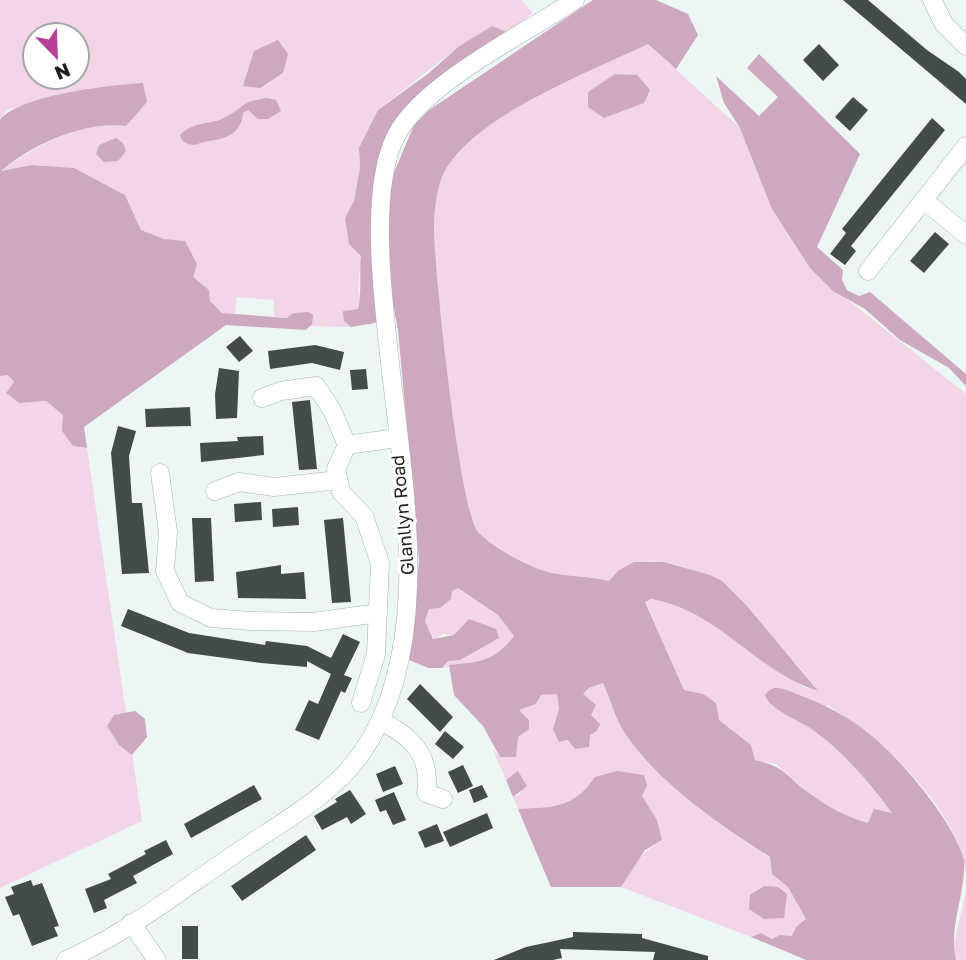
<svg xmlns="http://www.w3.org/2000/svg" width="966" height="960" font-family="'Golos Text',sans-serif">
<style>
.green{fill:#f2d5e7;fill-rule:evenodd}
.forest{fill:#cda8bf}
.building{fill:#434c49}
.lines{fill:none;stroke-linecap:round;stroke-linejoin:round}
.minor-casing{stroke:#a7b1ae;stroke-width:19}
.minor{stroke:#fff;stroke-width:18}
.labels{text-anchor:middle;stroke-width:7;stroke-linejoin:round;paint-order:stroke}
.street-label{font-size:18px;fill:#1e2120;stroke:#fff}
</style>
<rect width="100%" height="100%" fill="#ecf7f3"/>
<!-- green -->
<path class="green" d="M0,0H521L533,13L507,32L492,26L458,47L378,110L359,148L360,167L354,202L345,218L361,256L358,291L361,300L358,309L348,310L344,321L351,327L310,326L308,312L293,313L288,318L274,316V300L237,297L235,314H222L210,301L209,290L193,277L164,239L141,230L125,195L74,168L32,165L0,171C35,146 82,120 126,126L63,94L7,110L0,120ZM35,35H77V77H35Z
M648,44L740,128L847,299L966,394V875C961,812 880,735 827,705L812,729L847,757L893,814L868,823L844,816L807,792L776,764L755,760L751,745L719,720L703,694L684,690L645,601C676,588 776,667 804,687L817,691C803,669 784,652 768,632C761,624 755,614 748,607C714,575 646,538 609,581C591,576 571,577 552,573C528,567 496,549 478,532C460,514 433,261 434,224C435,206 437,182 447,167C481,113 590,72 648,44Z
M8,375L15,383L6,393L19,403L46,401L63,415L73,446L87,448L142,821L0,888V376Z
M458,588L498,615L514,636L500,653L481,662L442,668L448,661L498,639L443,634L434,639L425,621L429,609L440,608L451,599V591Z
M603,683C610,698 615,718 624,732C660,785 717,823 770,858L772,874L788,887L806,919L792,936L780,935L773,939L761,933L751,937L621,887C631,866 642,852 662,840C650,792 637,794 595,777C574,809 553,808 518,809L513,797L521,794L511,776L506,780L493,750L500,757L518,710L536,704L541,695L557,693L559,709L553,729L560,742L568,740L591,715L582,695L589,688Z
M966,891V960H956L953,949Z"/>
<!-- forest -->
<path class="forest" d="M593,0H656L688,14L698,35L676,69L648,44C590,72 481,113 447,167C437,183 435,206 434,224C433,261 460,513 478,532C495,549 528,567 552,573C571,577 590,576 609,581L618,571L634,562H664L710,575L722,581L747,606L818,691C755,671 718,610 651,599L645,602L684,690L703,694L716,703L719,720L751,745L755,760C787,767 786,777 809,793C828,807 846,817 868,823L874,809L892,813C868,781 845,753 813,730C799,720 770,710 765,695C774,682 787,690 799,695C856,716 886,744 924,791C940,812 956,834 964,860C966,894 948,927 956,960H806L751,937L761,933L772,939L780,935L792,936L796,927L806,919L788,887L772,874L770,857C717,823 660,785 624,732C615,718 610,698 603,683L589,688L583,694L596,705L591,715L600,724L597,731L590,735L589,747L575,749L568,740L559,742L553,729L559,709L557,694L541,695L536,704L519,710L529,720V729L518,737L516,757H500L483,726L454,695L449,665C481,662 493,662 514,636L498,615L458,588L452,591L451,599L440,608L429,609L425,621L433,639L454,635L469,619L496,629L499,638L460,660L448,661L442,668H428L409,660L419,561L398,330L387,274V216L393,175L414,125L429,110Z
M492,26L507,32L468,58L379,160L382,315L375,323L351,327L344,321L343,311L358,309C362,296 359,271 361,256L349,244L345,218L354,201L360,167L359,148L378,110L429,73L458,47Z
M278,40L288,54L283,73L260,88L243,86L254,51Z
M759,54L860,154L817,247L843,270L842,280L847,290L859,296L870,292L966,374V386L949,368L900,340L865,309L833,291L810,268L772,209L740,128L724,103L716,76L759,116L778,97L747,68Z
M615,74L637,75L650,90L644,103L604,118L588,107V92Z
M143,83L147,102L126,126C85,121 32,144 1,171L32,165L74,168L125,195L141,230L164,239L185,241L197,264L193,277L209,290L210,301L222,313L287,318L293,313L308,312L313,315L312,324L306,330L226,325L84,427L87,448L73,446L62,431L63,415L46,401L19,403L6,393L14,382L8,375L0,376V120C19,95 111,85 143,83Z
M267,98L276,100L281,111L268,119H258L248,110L243,113C241,134 226,139 208,141C198,143 192,149 182,140L180,135C197,119 210,126 226,117C246,106 240,102 267,98Z
M116,138L123,143L126,151L118,161L104,162L96,154L99,145Z
M135,711L145,719L147,737L132,755L119,745L107,726L114,715Z
M518,771L527,786L513,797L506,780Z
M617,771L644,775L647,785L642,796L657,820L662,840L645,850L621,887H551L518,809C553,807 573,809 595,777Z
M764,886L778,887L787,894L784,918L764,919L749,909L750,895Z"/>
<!-- building -->
<path class="building" d="M843,0H868L927,50L959,72L966,79V104Z
M819,44L839,65L823,81L803,60Z
M853,97L868,110L850,131L835,117Z
M932,118L945,130L851,246L856,251L845,265L830,254L846,233L842,229Z
M935,232L949,244L924,273L910,261Z
M240,336L253,351L239,362L226,347Z
M315,345L344,352L340,370L312,363L270,369L268,351Z
M219,368L239,371L237,418L216,419L215,394Z
M366,369L368,389L352,390L350,370Z
M310,400L317,469L299,470L292,402Z
M190,407L191,426L146,427L145,409Z
M118,426L136,431L129,456L132,503H142L149,573L122,574L111,453Z
M263,436L264,455L201,462L200,443L238,441L237,437Z
M261,502L262,520L235,522L234,504Z
M298,507L299,525L273,527L272,509Z
M192,518H211L214,581L195,582Z
M343,518L351,602L332,603L324,520Z
M281,565V574L304,572L306,599L238,598L236,572Z
M128,609L189,633L265,645L266,641L307,646L331,658L343,634L360,642L344,675L352,678L345,693L341,691L319,740L295,730L309,700L318,704L331,674L307,661V667L261,663L188,653L121,626Z
M420,684L453,717L440,732L407,699Z
M445,731L464,747L453,759L435,744Z
M463,765L473,786L458,793L448,772Z
M395,766L403,784L383,792L376,774Z
M254,785L262,799L191,838L184,824Z
M482,785L488,797L474,803L469,790Z
M350,790L366,814L351,824L347,817L322,830L314,816L337,802L335,799Z
M394,792L406,820L393,825L386,810L380,812L375,800Z
M487,813L493,828L450,847L443,832Z
M437,824L444,841L425,848L418,832Z
M306,835L316,850L242,901L231,886Z
M166,840L173,854L133,876L137,883L104,900L107,908L94,913L85,889L111,879L108,874L146,854L144,851Z
M31,880L33,886L42,883L59,926L54,927L58,936L32,946L19,914L13,916L5,897L14,894L11,887Z
M182,926H198V959H182Z
M573,932L642,934V938L708,956V960H653L655,952L560,949L562,958L553,960H494L526,947L573,937Z"/>
<g class="lines">
<defs>
<path id="minor" d="M932,0L944,24L966,46
M924,200L966,235
M868,271L966,146
M262,398L281,391L316,386L332,410L347,445
M160,473L168,532L165,571L180,603L211,618L251,621L314,622L378,613
M215,491L239,482L274,487L338,480
M361,703L376,654L380,563L364,516L341,492L336,469L347,445L397,438
M380,721C411,735 432,756 426,793L443,799
M131,923L157,960
M66,960C125,934 179,892 232,856C275,826 331,797 361,754C440,641 399,463 387,335C381,280 371,185 396,136C422,84 526,33 575,0"/>
</defs>
<!-- minor casing -->
<use href="#minor" class="minor-casing"/>
<!-- minor -->
<use href="#minor" class="minor"/>
</g>
<g class="labels">
<!-- street labels -->
<g class="street-label">
<text transform="translate(403 515) rotate(-95)" y="6">Glanllyn Road</text>
</g>
</g>
<!-- north arrow -->
<g transform="translate(56 56) rotate(157)"><circle r="33" fill="#ffffff" stroke="#a5a6a6" stroke-width="2"/>
<path d="M0-5L12 26L0 18L-12 26Z" fill="#b94298"/>
<text y="-10" font-size="19" font-weight="bold" text-anchor="middle" fill="#1e2120">N</text>
</g>
</svg>
